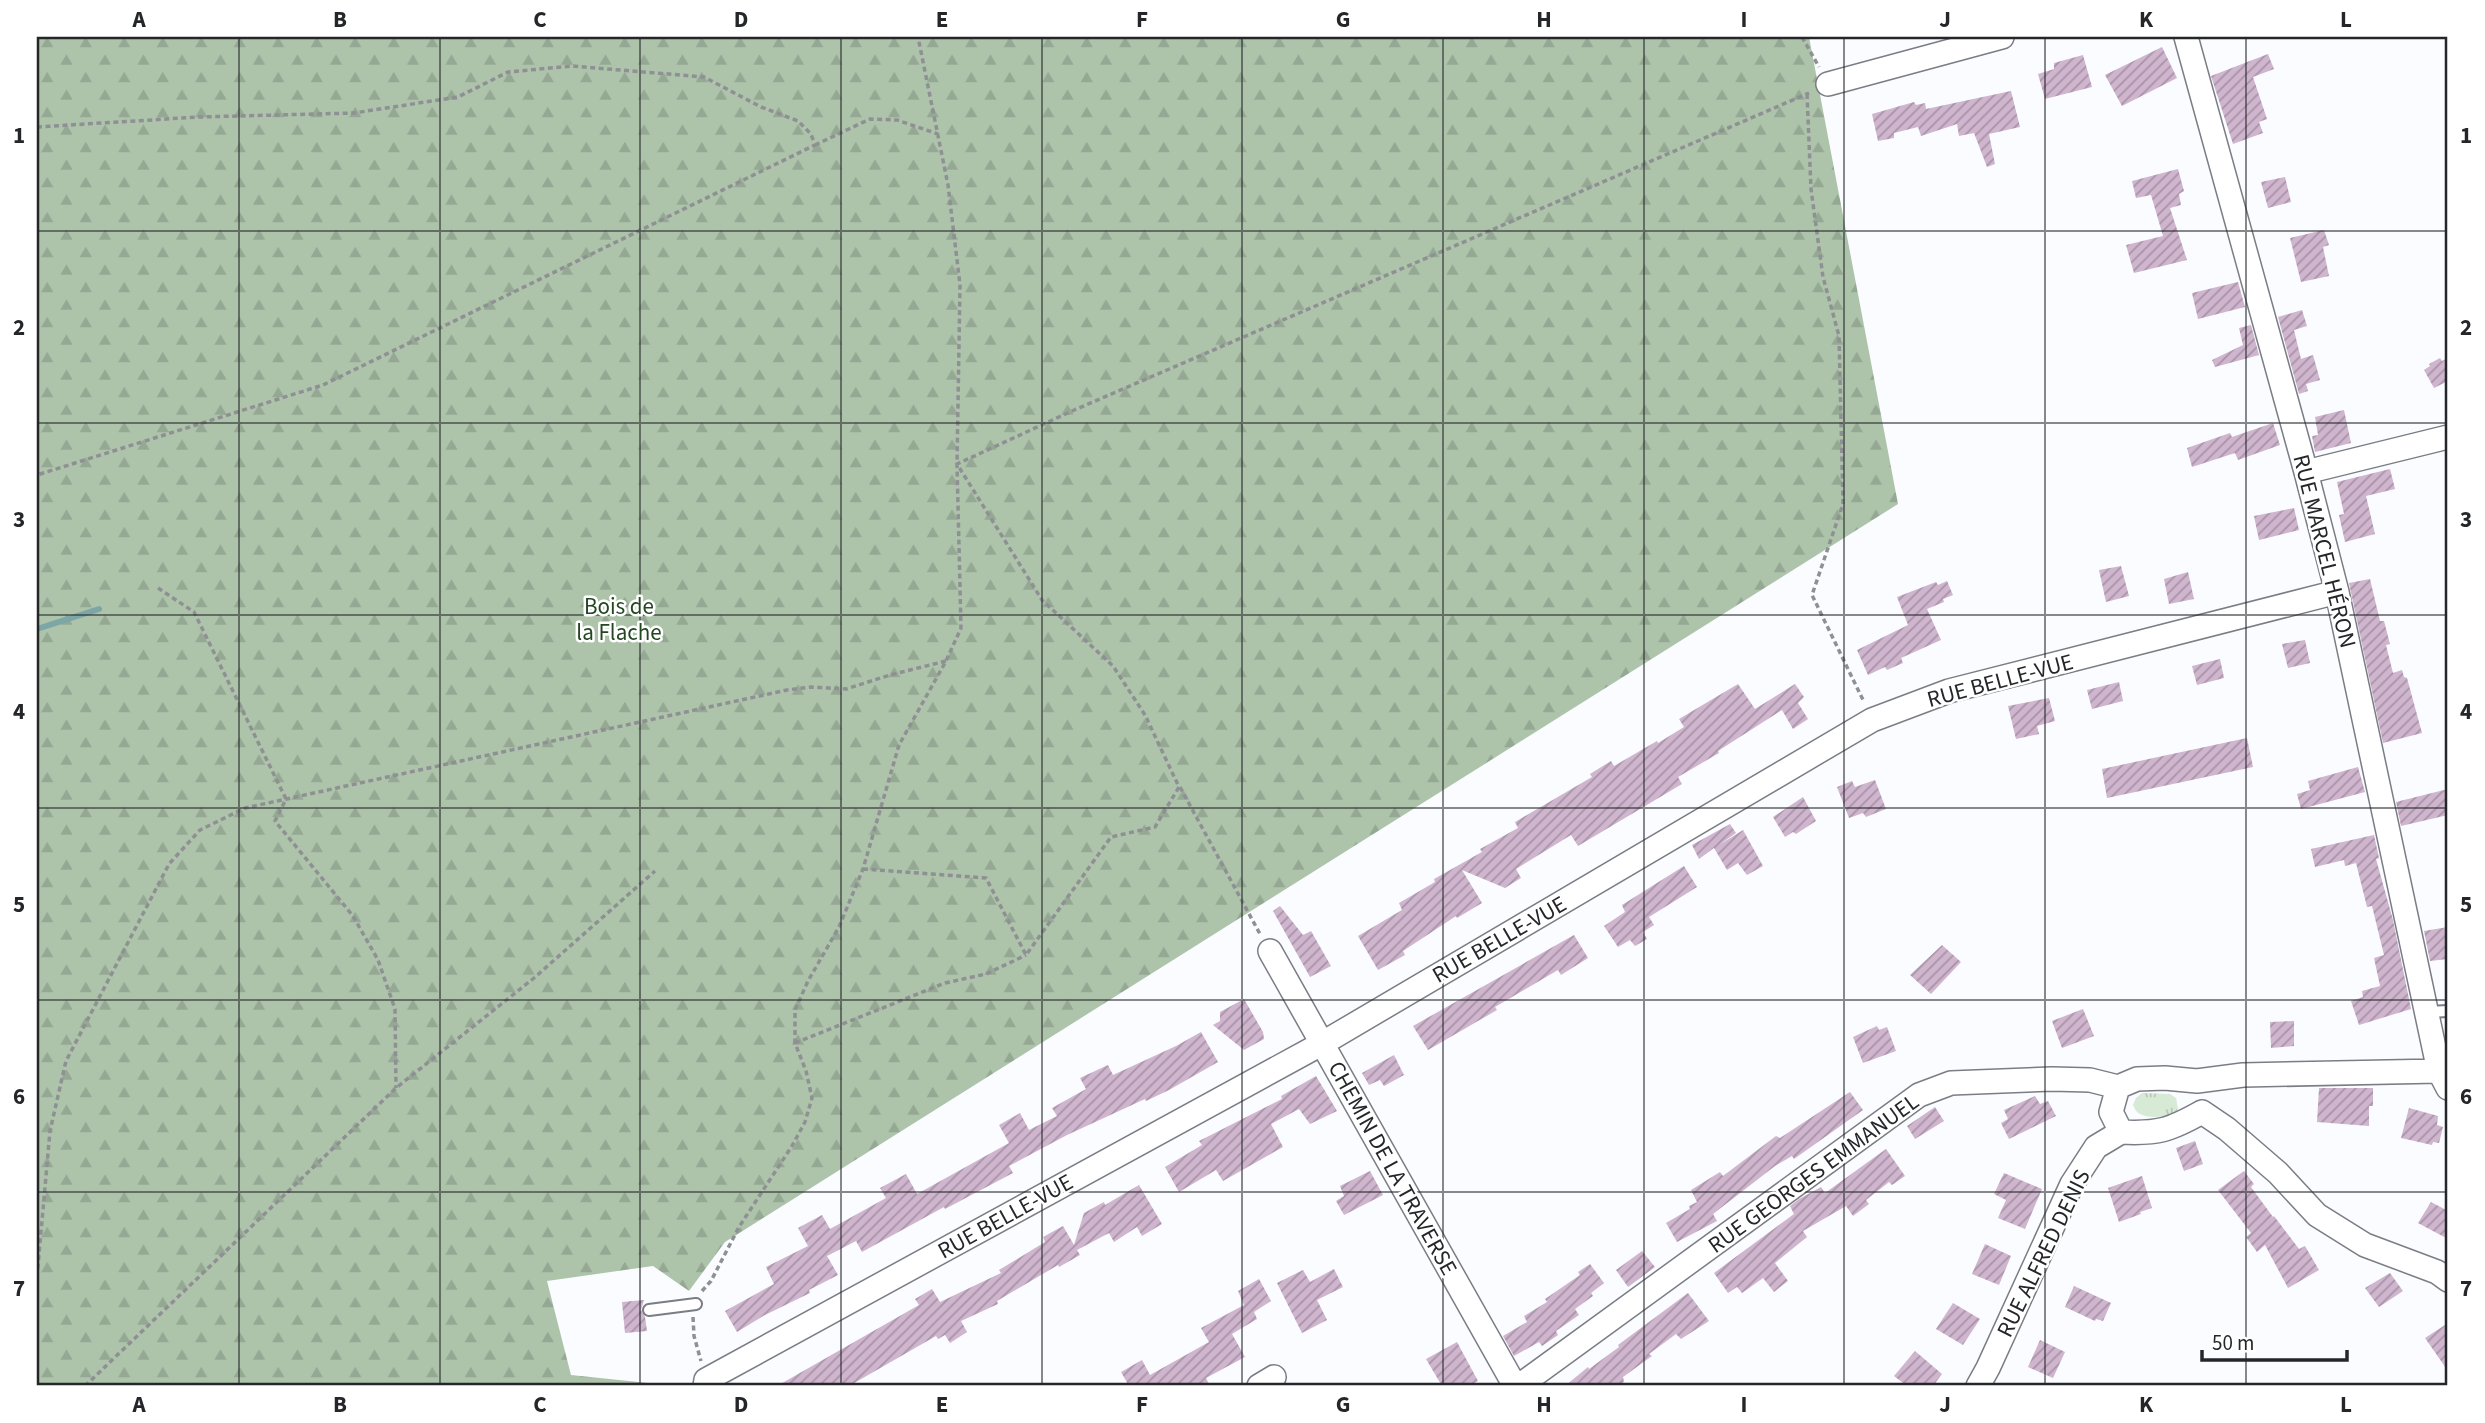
<svg xmlns="http://www.w3.org/2000/svg" width="2485" height="1423" font-family="'Source Sans 3',sans-serif">
<style>
.grass{fill:url(#grass-tufts)}
.forest{fill:url(#forest-firs)}
.lines{fill:none;stroke-linecap:round;stroke-linejoin:round}
.stream{stroke:#7da6a6;stroke-width:6}
.building{fill:url(#building-hatch)}
.lane-casing{stroke:#7a7d84;stroke-width:14}
.street-casing{stroke:#7a7d84;stroke-width:26}
.path{stroke:#8f9093;stroke-width:3.5;stroke-dasharray:5 3.5;stroke-linecap:butt}
.lane{stroke:#fff;stroke-width:10}
.street{stroke:#fff;stroke-width:23}
.grid{fill:none;stroke:#252629;stroke-width:2;stroke-opacity:0.55}
.labels{text-anchor:middle;stroke-width:5;stroke-linejoin:round;paint-order:stroke}
.street-label{font-size:23px;fill:#252629;stroke:#fff}
.park-label{font-size:23px;fill:#244722;stroke:#fff}
.neatline{fill:none;stroke:#252629;stroke-width:2.5}
.grid-label{font-size:23px;text-anchor:middle;font-weight:bold;fill:#252629}
</style>
<defs>
<pattern id="grass-tufts" width="24" height="20" patternUnits="userSpaceOnUse" patternTransform="scale(1.75)"><rect width="24" height="20" fill="#d7ead6"/><path d="M3 7l-1-3M5 7V3M7 7l1-3M15 17l-1-3M17 17v-4M19 17l1-3" fill="none" stroke="#b8c9b8"/></pattern>
<pattern id="forest-firs" width="22" height="20" patternUnits="userSpaceOnUse" patternTransform="scale(1.75)"><rect width="22" height="20" fill="#adc4ab"/><path d="M5 1l3.5 6h-7zM16 11l3.5 6h-7z" fill="#95a893"/></pattern>
<pattern id="building-hatch" width="6" height="6" patternUnits="userSpaceOnUse" patternTransform="scale(1.75)"><rect width="6" height="6" fill="#cfb5ce"/><path d="M-1 1l2-2M0 6l6-6M5 7l2-2" fill="none" stroke="#a893a7"/></pattern>
</defs>
<rect width="100%" height="100%" fill="#fafcff"/>
<!-- grass -->
<path class="grass" d="M2142,1093L2170,1094L2176,1098L2178,1109C2172,1118 2149,1119 2140,1114C2136,1112 2135,1109 2133,1105L2136,1098Z"/>
<!-- forest -->
<path class="forest" d="M37,37H1809L1898,504L725,1242L689,1291L653,1266L547,1281L571,1375L677,1386H37Z"/>
<g class="lines">
<!-- stream -->
<path class="stream" d="M37,629L99,609"/>
</g>
<!-- building -->
<path class="building" d="M2162,47L2177,78L2122,106L2105,75Z
M2268,54L2274,69L2253,77L2267,119L2259,122L2263,133L2233,144L2211,76Z
M2083,55L2092,87L2045,99L2038,74L2054,69V63Z
M2011,91L2020,127L1989,134L1995,164L1987,167L1974,133L1959,136L1957,124L1921,136L1918,127L1894,133V138L1878,141L1872,114L1914,102L1916,105L1925,103L1926,109Z
M2178,169L2184,191L2179,194L2181,205L2170,208L2187,260L2134,273L2126,245L2163,236L2151,195L2136,198L2132,181Z
M2285,177L2291,202L2268,208L2261,182Z
M2324,230L2329,245L2323,247L2329,276L2301,282L2290,238Z
M2238,282L2245,307L2198,319L2192,293Z
M2302,310L2307,326L2294,330L2301,359L2313,355L2320,380L2306,384L2308,391L2299,394L2278,317Z
M2251,325L2259,355L2215,367L2212,360L2243,345L2239,328Z
M2440,358L2442,361L2448,358V381L2434,388L2424,370L2430,366L2429,364Z
M2344,410L2351,443L2315,452L2312,436L2318,435L2315,417Z
M2273,423L2280,445L2238,460L2235,453L2192,467L2187,448L2230,433L2232,437Z
M2390,469L2395,489L2366,496L2375,534L2345,542L2339,515L2344,514L2337,482Z
M2294,508L2299,530L2259,540L2254,516Z
M2121,566L2129,596L2106,602L2099,570Z
M2188,572L2194,599L2169,604L2164,579Z
M2370,579L2380,621H2384L2390,644L2386,645L2393,673L2402,670L2404,677L2407,678L2422,733L2383,743L2349,583Z
M1947,581L1953,595L1943,599L1944,602L1927,609L1941,640L1901,658L1903,663L1887,670L1885,667L1868,675L1857,650L1908,625L1897,597L1936,582L1938,585Z
M2305,640L2310,663L2288,668L2282,644Z
M2220,659L2224,678L2197,685L2192,666Z
M2119,682L2123,701L2092,709L2087,690Z
M1738,684L1755,709L1795,684L1804,697L1798,703L1808,719L1793,729L1782,710L1718,751L1719,753L1678,777L1682,784L1578,846L1571,835L1516,869L1521,878L1505,888L1462,870L1482,903L1457,918L1456,916L1403,951L1405,955L1378,970L1358,936L1402,910L1399,903L1435,882L1434,879L1482,852L1480,849L1518,828L1515,822L1592,777L1590,774L1611,761L1614,766L1657,741L1658,743L1684,727L1679,719Z
M2049,698L2055,721L2037,726L2039,734L2016,739L2008,706Z
M2247,738L2253,767L2107,798L2102,769Z
M2358,767L2365,792L2301,809L2297,794L2310,790L2308,781Z
M1875,780L1886,809L1866,817L1863,813L1849,818L1837,787L1852,781L1855,787Z
M2448,789V815L2401,826L2396,802Z
M1803,797L1816,821L1796,834L1793,832L1785,837L1773,817Z
M1730,824L1736,833L1719,845L1743,830L1763,866L1747,875L1738,863L1727,870L1714,848L1699,859L1692,845Z
M2374,835L2379,858L2376,859L2393,920L2411,1009L2359,1025L2351,1001L2363,997L2362,991L2380,986L2374,958L2384,955L2372,906L2367,907L2356,863L2345,866L2344,860L2315,867L2311,849Z
M1684,866L1697,887L1649,917L1654,925L1643,932L1647,939L1635,946L1630,940L1618,947L1604,926L1625,912L1622,905Z
M1280,906L1303,935L1311,931L1331,966L1310,977L1273,911Z
M2448,927V959L2430,961L2424,931Z
M1574,935L1588,958L1561,975L1558,970L1495,1007L1497,1010L1428,1050L1413,1026Z
M1942,945L1961,962L1931,994L1910,975Z
M1244,999L1263,1032L1264,1039L1244,1050L1213,1025L1220,1021V1012Z
M2083,1009L2094,1036L2062,1048L2052,1021Z
M2294,1021V1046L2271,1048L2270,1022Z
M1877,1026L1879,1030L1887,1027L1896,1051L1863,1063L1853,1037Z
M1201,1032L1218,1062L1169,1090L1146,1101L1145,1099L1067,1135L1009,1166L1013,1173L945,1209L944,1207L862,1252L856,1241L827,1256L838,1275L809,1290L810,1293L765,1315L737,1332L725,1311L774,1284L766,1267L808,1246L798,1228L822,1215L830,1229L886,1198L880,1188L906,1174L917,1194L1009,1143L999,1125L1020,1113L1029,1130L1057,1116L1052,1108L1086,1089L1080,1078L1108,1065L1113,1075L1176,1046Z
M1394,1055L1404,1075L1384,1086L1380,1080L1369,1085L1362,1073Z
M1316,1076L1337,1111L1310,1124L1299,1109L1271,1124L1283,1147L1223,1181L1216,1170L1179,1192L1165,1167L1202,1145L1199,1141L1282,1099L1281,1096Z
M2319,1088H2373V1106H2369V1126L2317,1122Z
M1850,1092L1863,1110L1794,1159L1792,1156L1775,1166L1713,1214L1717,1221L1677,1242L1666,1223L1690,1209L1689,1206L1697,1202L1691,1190L1720,1172L1723,1176L1776,1136L1780,1138Z
M2035,1096L2040,1104L2048,1101L2056,1116L2009,1139L2001,1123L2008,1119L2004,1110Z
M1935,1107L1944,1121L1915,1139L1907,1126Z
M2409,1108L2438,1116L2437,1125L2443,1127L2439,1143L2433,1142L2432,1145L2401,1138Z
M2195,1141L2203,1164L2184,1171L2176,1148Z
M1886,1149L1905,1176L1892,1185L1889,1182L1866,1200L1869,1204L1853,1216L1846,1206L1803,1231L1807,1237L1775,1263L1788,1281L1774,1292L1763,1278L1742,1293L1737,1287L1728,1293L1714,1273L1794,1214L1790,1206L1799,1199L1821,1187L1825,1193Z
M1370,1171L1383,1195L1344,1215L1336,1201L1344,1196L1340,1186Z
M2244,1171L2254,1184L2251,1187L2273,1217L2274,1216L2299,1249L2305,1246L2319,1270L2288,1288L2265,1245L2257,1252L2246,1237L2251,1233L2218,1190Z
M2004,1173L2042,1189L2025,1229L1998,1218L2006,1200L1994,1194Z
M2142,1176L2152,1208L2140,1212L2141,1214L2119,1222L2108,1188Z
M1139,1185L1162,1224L1142,1236L1137,1227L1114,1242L1109,1233L1077,1250L1080,1255L1059,1267L1058,1265L997,1301L998,1304L961,1321L967,1332L950,1343L945,1335L938,1339L936,1336L849,1386H777L919,1305L915,1299L932,1289L940,1302L1001,1273L999,1270L1045,1242L1043,1237L1063,1226L1074,1245L1084,1213L1104,1202L1105,1205Z
M2431,1202L2448,1211V1239L2418,1223Z
M1985,1244L2011,1256L1999,1285L1972,1274Z
M1642,1251L1655,1267L1628,1287L1616,1270Z
M1590,1264L1604,1283L1591,1293L1593,1296L1575,1309L1579,1315L1556,1331L1558,1335L1542,1346L1539,1342L1514,1356L1503,1336L1527,1322L1524,1316L1547,1302L1545,1299L1580,1275L1578,1272Z
M1334,1269L1343,1287L1317,1300L1327,1320L1302,1333L1277,1283L1303,1270L1310,1282Z
M2390,1273L2403,1291L2379,1307L2365,1288Z
M1259,1279L1271,1301L1254,1312L1257,1319L1232,1334L1245,1357L1206,1378L1210,1386H1129L1121,1372L1142,1360L1150,1375L1209,1342L1201,1328L1244,1305L1238,1291Z
M2074,1286L2111,1303L2103,1321L2096,1319L2095,1321L2065,1307Z
M1688,1293L1709,1321L1681,1339L1676,1334L1649,1354L1652,1356L1623,1377L1624,1382L1618,1386H1565L1588,1367L1589,1369L1619,1347L1618,1345Z
M644,1300L641,1310L645,1317L647,1331L625,1333L622,1302Z
M1953,1303L1980,1319L1963,1345L1936,1329Z
M2448,1323V1371L2425,1338Z
M2040,1340L2065,1352L2053,1378L2028,1367Z
M1457,1342L1478,1381L1468,1386H1442L1426,1359Z
M1915,1351L1942,1374L1933,1386H1907L1894,1376Z"/>
<g class="lines">
<defs>
<path id="lane" d="M2428,1012L2448,1011
M649,1310L696,1304"/>
<path id="street" d="M2186,37L2306,472L2337,592L2439,1071L2448,1088
M1828,84L2002,37
M2306,472L2448,437
M1270,951L1515,1386
M2118,1087L2111,1112L2121,1132
M2202,1112L2227,1129L2278,1173L2317,1215L2365,1245L2437,1272L2448,1280
M2121,1132C2158,1134 2170,1130 2202,1112
M705,1386L706,1380L1323,1043L1872,720L1949,691L2337,592
M1259,1386L1274,1377
M1519,1386L1919,1095L1951,1083L2052,1079L2090,1080L2118,1087L2137,1079L2165,1078L2197,1081L2243,1075L2439,1071
M1978,1386L1988,1368L2072,1184L2096,1147L2121,1132"/>
</defs>
<!-- lane casing -->
<use href="#lane" class="lane-casing"/>
<!-- street casing -->
<use href="#street" class="street-casing"/>
<!-- path -->
<path class="path" d="M1802,37L1819,67
M1807,94L1811,189L1823,277L1839,336L1843,504L1812,595L1864,702
M37,127L199,117L354,113L458,97L508,72L572,66L704,77L761,107L798,121L811,134L815,145L323,385L37,475
M815,145L870,119L897,120L938,134
M158,588L194,612L286,799L275,821L353,916L378,960L395,1009L396,1088
M1180,787L1260,934
M863,869L986,878L1026,955L1111,837L1155,827L1179,787L1145,715L1113,666L1042,600L957,464L1072,411L1809,93
M795,1043L945,983L986,974L1026,955
M37,1277L50,1131L66,1061L169,864L200,830L245,808L787,690L811,687L846,689L890,675L946,661
M702,1291L711,1281L739,1227L792,1146L805,1122L812,1098L806,1071L795,1043V1010L808,981L839,927L863,869L899,745L946,661L961,628L957,464L960,285L948,185L918,37
M693,1317L694,1336L701,1361
M85,1386L396,1088L534,978L655,871"/>
<!-- lane -->
<use href="#lane" class="lane"/>
<!-- street -->
<use href="#street" class="street"/>
</g>
<!-- grid -->
<path class="grid" d="M239,37V1386M440,37V1386M640,37V1386M841,37V1386M1042,37V1386M1242,37V1386M1443,37V1386M1644,37V1386M1844,37V1386M2045,37V1386M2246,37V1386M37,231H2448M37,423H2448M37,615H2448M37,808H2448M37,1000H2448M37,1192H2448"/>
<g class="labels">
<!-- street labels -->
<g class="street-label">
<text transform="translate(2325 551) rotate(76)" y="8">RUE MARCEL HÉRON</text>
<text transform="translate(2000 680) rotate(-15)" y="8">RUE BELLE-VUE</text>
<text transform="translate(1499 939) rotate(-30)" y="8">RUE BELLE-VUE</text>
<text transform="translate(1393 1168) rotate(61)" y="8">CHEMIN DE LA TRAVERSE</text>
<text transform="translate(1813 1173) rotate(-36)" y="8">RUE GEORGES EMMANUEL</text>
<text transform="translate(1005 1216) rotate(-29)" y="8">RUE BELLE-VUE</text>
<text transform="translate(2043 1253) rotate(-64)" y="8">RUE ALFRED DENIS</text>
</g>
<!-- park labels -->
<g class="park-label">
<text x="619" y="614">Bois de<tspan x="619" dy="26">la Flache</tspan></text>
</g>
</g>
<!-- border -->
<rect width="2485" height="1423" fill="none" stroke="#ffffff" stroke-width="77"/>
<!-- scale -->
<path d="M2202 1350v10h145v-10" fill="none" stroke="#252629" stroke-width="3.5"/>
<text x="2212" y="1350" font-size="21" fill="#252629" stroke="#ffffff" stroke-width="5" paint-order="stroke">50 m</text>
<rect x="38" y="38" width="2408" height="1346" class="neatline"/>
<g class="grid-label">
<text x="139" y="27">A</text>
<text x="340" y="27">B</text>
<text x="540" y="27">C</text>
<text x="741" y="27">D</text>
<text x="942" y="27">E</text>
<text x="1142" y="27">F</text>
<text x="1343" y="27">G</text>
<text x="1544" y="27">H</text>
<text x="1744" y="27">I</text>
<text x="1945" y="27">J</text>
<text x="2146" y="27">K</text>
<text x="2346" y="27">L</text>
<text x="19" y="143">1</text>
<text x="2466" y="143">1</text>
<text x="19" y="335">2</text>
<text x="2466" y="335">2</text>
<text x="19" y="527">3</text>
<text x="2466" y="527">3</text>
<text x="19" y="719">4</text>
<text x="2466" y="719">4</text>
<text x="19" y="912">5</text>
<text x="2466" y="912">5</text>
<text x="19" y="1104">6</text>
<text x="2466" y="1104">6</text>
<text x="19" y="1296">7</text>
<text x="2466" y="1296">7</text>
<text x="139" y="1412">A</text>
<text x="340" y="1412">B</text>
<text x="540" y="1412">C</text>
<text x="741" y="1412">D</text>
<text x="942" y="1412">E</text>
<text x="1142" y="1412">F</text>
<text x="1343" y="1412">G</text>
<text x="1544" y="1412">H</text>
<text x="1744" y="1412">I</text>
<text x="1945" y="1412">J</text>
<text x="2146" y="1412">K</text>
<text x="2346" y="1412">L</text>
</g>
</svg>
